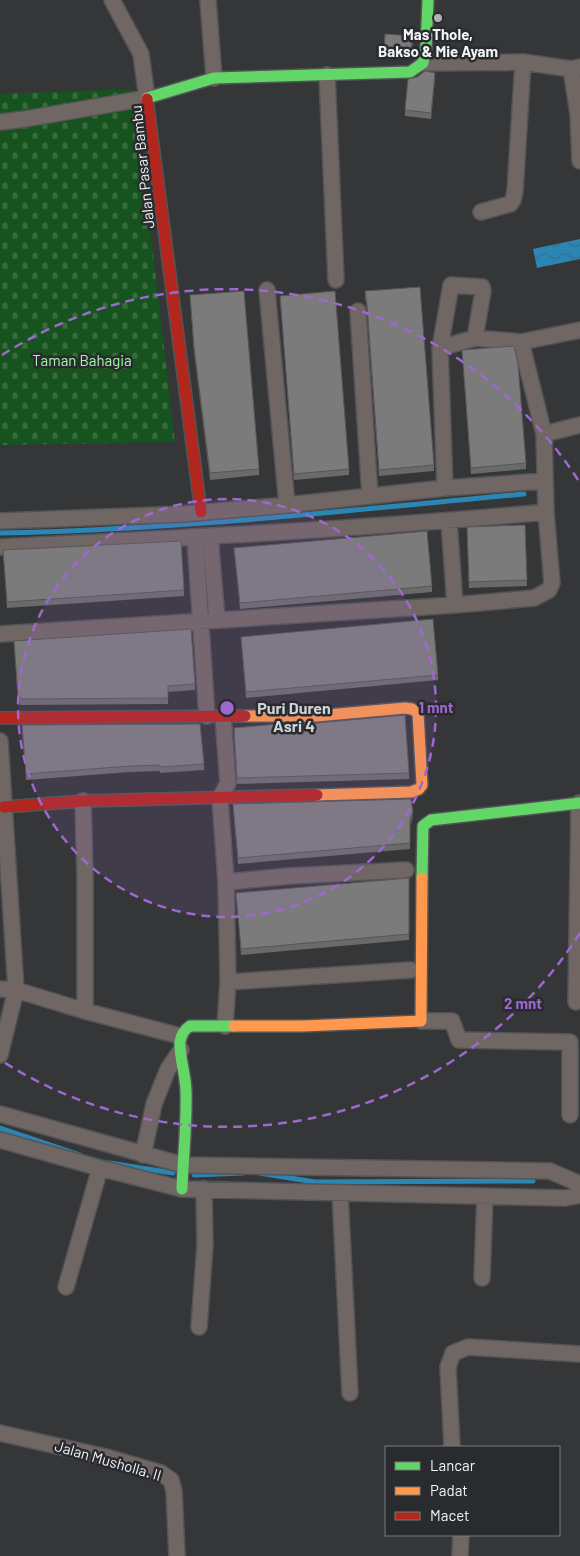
<svg xmlns="http://www.w3.org/2000/svg" width="580" height="1556" font-family="Barlow,sans-serif">
<style>
.cemetery{fill:url(#cemetery-stones)}
.water{fill:url(#water-waves)}
.lines{fill:none;stroke-linecap:round;stroke-linejoin:round}
.stream{stroke:#2c86b4;stroke-width:5}
.street-casing{stroke:#535456;stroke-width:18}
.fast-casing{stroke:#535456;stroke-width:14}
.slow-casing{stroke:#535456;stroke-width:14}
.jam-casing{stroke:#535456;stroke-width:14}
.street{stroke:#706663;stroke-width:15}
.fast{stroke:#63d668;stroke-width:11}
.slow{stroke:#ff974d;stroke-width:11}
.jam{stroke:#b3261e;stroke-width:11}
.wall{fill:#6b6a6b}
.shaded-wall{fill:#575657}
.building{fill:#7c7b7c;stroke:#575657}
.ring{fill:none;stroke:#9f68d0;stroke-width:2.5;stroke-dasharray:9 6}
.poi-dot{fill:#b0b2b4;stroke:#292b2f;stroke-width:2}
.labels{text-anchor:middle;stroke-width:5;stroke-linejoin:round;paint-order:stroke}
.poi-label{font-size:15px;font-weight:bold;fill:#f2f4f6;stroke:#292b2f}
.street-label{font-size:15px;fill:#f2f4f6;stroke:#292b2f}
.park-label{font-size:15px;fill:#a2fca5;stroke:#292b2f}
.neighbourhood-label{font-size:16px;font-weight:bold;fill:#d0d4d9;stroke:#292b2f}
.centre{fill:#9f68d0;stroke:#292b2f;stroke-width:2.5}
.ring-label{font-size:15px;text-anchor:middle;font-weight:bold;fill:#9f68d0;stroke:#292b2f;stroke-width:5;stroke-linejoin:round;paint-order:stroke}
</style>
<defs>
<pattern id="cemetery-stones" width="16" height="16" patternUnits="userSpaceOnUse" patternTransform="scale(1.25)"><rect width="16" height="16" fill="#16531e"/><path d="M2 7V4a2 2 0 0 1 4 0v3zM10 15v-3a2 2 0 0 1 4 0v3z" fill="#386c3f"/></pattern>
<pattern id="water-waves" width="16" height="10" patternUnits="userSpaceOnUse" patternTransform="scale(1.25)"><rect width="16" height="10" fill="#2c86b4"/><path d="M0 5q4-4 8 0t8 0" fill="none" stroke="#386e8a"/></pattern>
</defs>
<rect width="100%" height="100%" fill="#343638"/>
<!-- cemetery -->
<path class="cemetery" d="M134,89L175,442L0,445V94Z"/>
<!-- water -->
<path class="water" d="M580,239V259L537,268L533,249Z"/>
<g class="lines">
<!-- stream -->
<path class="stream" d="M0,533C175,530 350,510 524,494
M0,1128L80,1155
M109,1163L173,1173
M259,1173L315,1182L533,1181
M194,1175L243,1173"/>
<defs>
<path id="street" d="M208,0L214,78
M423,63L523,62L571,69L580,67
M571,69L578,114L580,161
M327,75L336,280
M0,122L25,119L147,98L141,54L112,0
M481,212L510,204L513,200L515,191L523,62
M267,290L287,505
M358,311L370,496
M440,348L451,285L482,287L483,291L475,338
M544,434L580,425
M445,488L440,348L475,338L521,342L580,330
M0,521L184,514L287,505L445,488L544,481
M449,521L455,605
M210,536L217,620
M195,537L207,716
M0,547C182,538 364,529 546,512
M0,634L455,605L534,598L549,590L552,583L546,512L544,434L521,342
M223,716L228,783L220,798L226,882L228,982L225,1026
M0,741L16,990L0,1055
M83,801L85,876V1011
M226,882L290,876L406,870
M228,982L411,970
M0,989L16,990L85,1011L180,1036
M576,1002L579,803
M421,1021H452L459,1040L570,1042V1115
M0,1114L183,1165L550,1171L580,1184
M0,1140L100,1168L182,1189L565,1198L580,1195
M143,1155L154,1104L168,1069L181,1050
M340,1193L350,1393
M482,1278L485,1196
M66,1287L100,1168
M199,1327L205,1245L204,1189
M0,1433L106,1457L161,1473L171,1480L174,1491L177,1556
M452,1447L448,1367L453,1353L468,1347L580,1354
M460,1556L461,1535"/>
<path id="fast" d="M147,99V98L214,78L410,72L423,63L426,48L428,0
M422,878L423,826L431,820L580,803
M182,1189C183,1157 187,1124 186,1092C186,1075 179,1057 180,1042C181,1034 184,1030 190,1026H234"/>
<path id="slow" d="M245,716H316L405,708L412,709L418,713L422,785L419,789L411,792L317,795
M234,1026H303L421,1021L422,878"/>
<path id="jam" d="M147,99L201,512
M0,718L245,716
M4,807L83,801L317,795"/>
</defs>
<!-- street casing -->
<use href="#street" class="street-casing"/>
<!-- fast casing -->
<use href="#fast" class="fast-casing"/>
<!-- slow casing -->
<use href="#slow" class="slow-casing"/>
<!-- jam casing -->
<use href="#jam" class="jam-casing"/>
<!-- street -->
<use href="#street" class="street"/>
<!-- fast -->
<use href="#fast" class="fast"/>
<!-- slow -->
<use href="#slow" class="slow"/>
<!-- jam -->
<use href="#jam" class="jam"/>
</g>
<!-- wall -->
<path class="wall" d="M413,42L411,55L406,59L384,58V52Z
M435,79L431,119L405,116V110Z
M365,291L434,465V471L379,476L367,310L365,297Z
M190,295L259,469V475L210,480L194,353Z
M280,296L349,469V475L294,480Z
M462,350L526,463V469L471,474Z
M525,525L527,586L469,588L467,527Z
M234,548L432,586V592L240,609Z
M3,550L184,590V596L7,608Z
M241,637L438,675V680L246,698Z
M14,641L195,684V690L168,692V704L20,705V702H18Z
M317,723L409,773V779L237,784L234,728Z
M22,725L204,764V770L160,773V771L130,772L26,780Z
M233,804L413,818L410,826V849L238,864Z
M409,878V940L241,955L236,893Z"/>
<!-- shaded-wall -->
<path class="shaded-wall" d="M413,36L411,55L406,59V53Z
M435,73V79L431,119V113Z
M413,812V818L410,826V820Z"/>
<!-- building -->
<path class="building" d="M385,34L413,36L411,49L406,53L384,52Z
M425,71L435,73L431,113L405,110L408,79L417,77Z
M420,287L434,465L379,470L367,304L365,291Z
M244,291L259,469L210,473L194,347L190,295Z
M335,291L349,469L294,474L280,296Z
M514,346L518,364L526,463L471,468L462,350Z
M525,525L527,580L469,582L467,527Z
M427,531L432,586L240,603L234,548Z
M181,541L184,590L7,602L3,550Z
M433,619L438,675L246,692L241,637Z
M191,629L195,684L168,686V698L20,699V696L18,697L14,641Z
M405,715L409,773L237,778L234,728L279,724L317,723Z
M200,724L204,764L160,767V765L130,766L26,774L22,725Z
M411,799L413,812L410,820V843L238,858L233,804Z
M409,878V934L241,949L236,893Z"/>
<!-- distance rings -->
<circle cx="227" cy="708" r="209" fill="#9f68d0" fill-opacity=".12"/>
<g class="ring">
<circle cx="227" cy="708" r="209"/>
<path d="M580 933A418 418 0 0 1 2 1061M2 355A418 418 0 0 1 580 483"/>
</g>
<!-- markers -->
<circle class="poi-dot" cx="438" cy="18" r="5"/>
<g class="labels">
<!-- poi labels -->
<g class="poi-label">
<text x="438" y="40">Mas Thole,<tspan x="438" dy="17">Bakso &amp; Mie Ayam</tspan></text>
</g>
<!-- street labels -->
<g class="street-label">
<text transform="translate(143 167) rotate(-96)" y="5">Jalan Pasar Bambu</text>
<text transform="translate(108 1461) rotate(16)" y="5">Jalan Musholla. II</text>
</g>
<!-- park labels -->
<g class="park-label">
<text x="82" y="366">Taman Bahagia</text>
</g>
<!-- neighbourhood labels -->
<g class="neighbourhood-label">
<text x="294" y="714">Puri Duren<tspan x="294" dy="18">Asri 4</tspan></text>
</g>
</g>
<circle cx="227" cy="708" r="8" class="centre"/>
<g class="ring-label">
<text x="436" y="713">1 mnt</text>
<text x="523" y="1009">2 mnt</text>
</g>
<!-- legend -->
<rect x="385" y="1446" width="175" height="90" fill="#292b2f" stroke="#797b7f"/>
<rect x="395" y="1462" width="25" height="8" fill="#63d668" stroke="#797b7f"/>
<text x="430" y="1471" font-size="15" fill="#f2f4f6">Lancar</text>
<rect x="395" y="1487" width="25" height="8" fill="#ff974d" stroke="#797b7f"/>
<text x="430" y="1496" font-size="15" fill="#f2f4f6">Padat</text>
<rect x="395" y="1512" width="25" height="8" fill="#b3261e" stroke="#797b7f"/>
<text x="430" y="1521" font-size="15" fill="#f2f4f6">Macet</text>
</svg>
